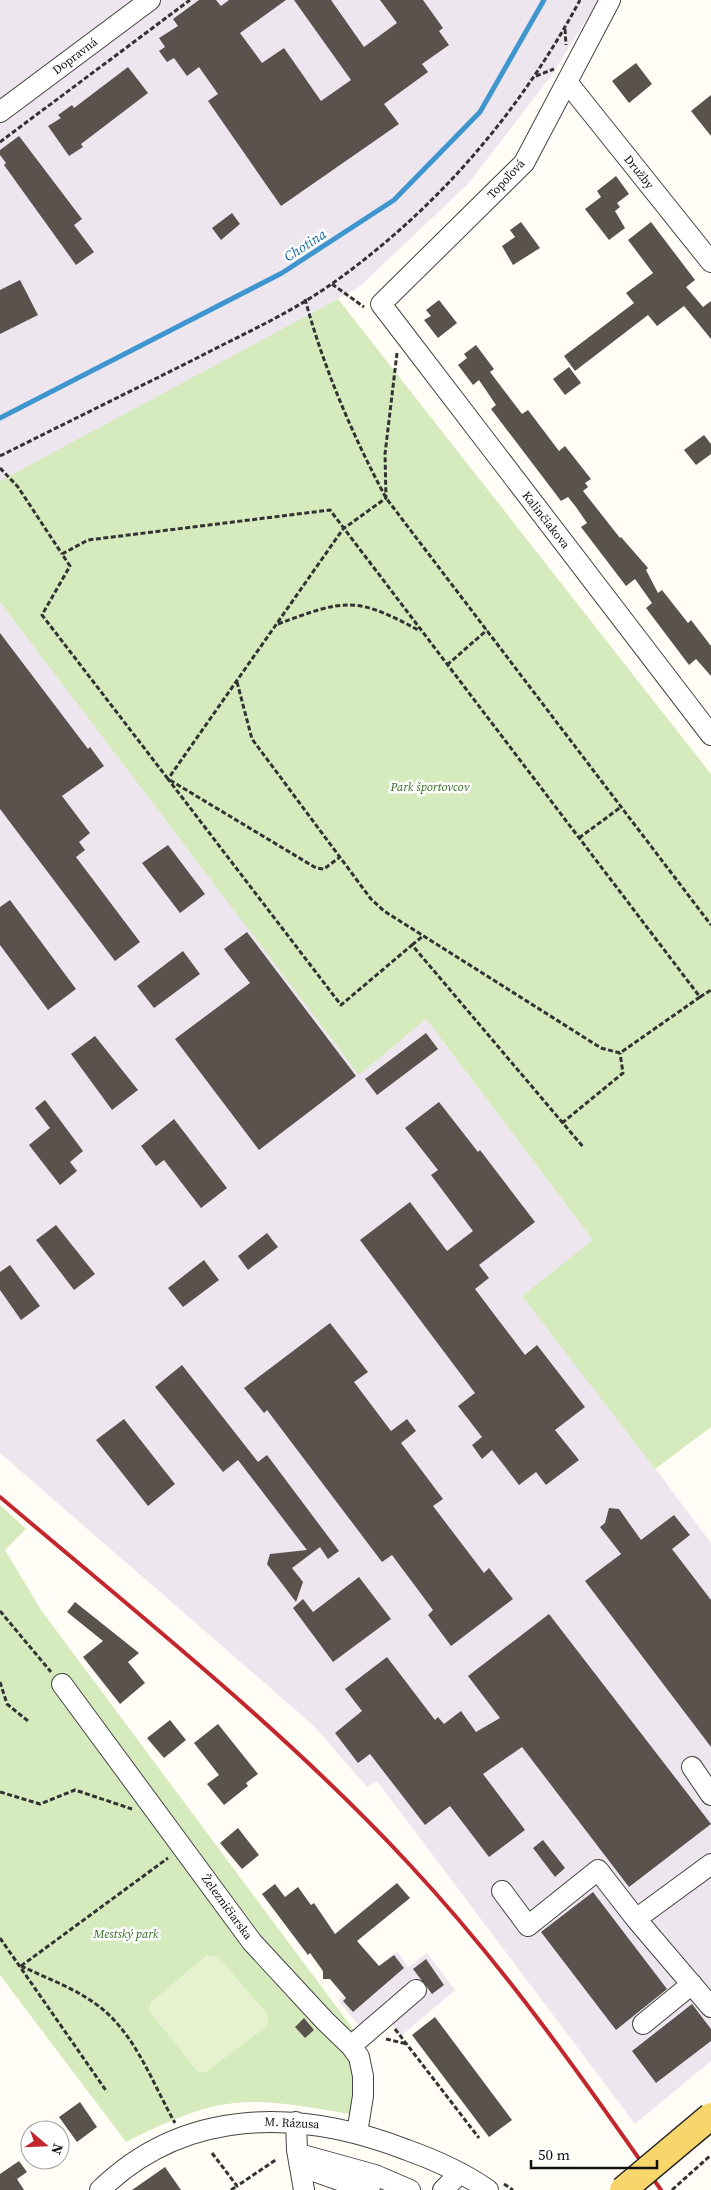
<svg xmlns="http://www.w3.org/2000/svg" width="711" height="2190" font-family="'Source Serif 4',serif">
<style>
.industrial{fill:#eee6ef}
.green{fill:#d5ebbd}
.pitch{fill:#e6f2cf}
.lines{fill:none;stroke-linecap:round;stroke-linejoin:round}
.stream{stroke:#3f96cf;stroke-width:5}
.building{fill:#5a524d}
.minor-casing{stroke:#444;stroke-width:22}
.path{stroke:#333;stroke-width:3;stroke-dasharray:5 2.5;stroke-linecap:butt}
.minor{stroke:#fff;stroke-width:20}
.rail{stroke:#c4262e;stroke-width:4}
.major-bridge-casing{stroke:#222;stroke-width:29;stroke-linecap:butt}
.major-bridge{stroke:#f9d66b;stroke-width:26}
.labels{text-anchor:middle;stroke-width:5;stroke-linejoin:round;paint-order:stroke}
.street-label{font-size:12px;fill:#111;stroke:#fff}
.park-label{font-size:12px;font-style:italic;fill:#2f6b1f;stroke:#fff}
.water-label{font-size:14px;font-style:italic;fill:#1768a6;stroke:#fff}
</style>
<rect width="100%" height="100%" fill="#fffdf5"/>
<!-- industrial -->
<path class="industrial" d="M0,0H599L551,76L468,184L359,287L0,488Z
M0,602L359,1074L426,1019L593,1240L643,1452L711,1543V2061L635,2124L377,1781L367,1787L314,1726L0,1453Z
M397,1951L408,1967L427,1953L455,1990L401,2036L385,2016L365,2033L338,2000Z"/>
<!-- green -->
<path class="green" d="M338,299L711,774V1427L655,1469L522,1296L593,1240L426,1019L359,1075L0,602V481Z
M0,1505L26,1529L5,1550L41,1610L365,2045L350,2114C318,2109 286,2102 254,2102C209,2101 166,2122 126,2142L0,1975Z"/>
<!-- pitch -->
<path class="pitch" d="M207,1955L218,1957L268,2015L267,2026L206,2072H198L150,2012V2003Z"/>
<g class="lines">
<!-- stream -->
<path class="stream" d="M0,418L282,273L394,200L480,112L544,0"/>
</g>
<!-- building -->
<path class="building" d="M199,0H216L221,6L229,0H286L240,33L262,63L284,48L321,101L351,80L294,0H331L364,47L397,23L380,0H423L443,28L439,31L449,45L422,64L428,72L384,104L399,124L281,206L208,101L218,94L199,67L187,76L174,58L167,62L159,51L165,47L159,38L178,26L173,19Z
M636,63L652,84L629,103L612,81Z
M128,67L148,93L81,144L83,147L69,156L48,126L61,118L58,115L72,105L74,108Z
M711,95V136L691,111Z
M19,136L82,219L74,225L94,252L76,265L4,165L6,163L0,155V150Z
M616,176L629,194L617,203L620,207L615,211L625,228L609,240L585,209L601,197L597,191Z
M232,213L240,224L221,240L212,228Z
M521,222L540,248L513,265L502,246L515,237L510,230Z
M651,222L695,280L686,287L703,307L711,301V339L684,306L657,326L648,315L575,371L564,356L634,303L626,293L653,273L628,240Z
M20,280L38,315L0,334V290Z
M439,300L457,323L438,338L424,320L431,316L426,310Z
M476,345L494,369L490,372L522,414L528,410L559,451L565,446L591,479L585,483L588,487L583,491L620,538L621,537L648,568L646,570L658,593L662,590L688,623L691,620L711,646V676L696,659L689,665L646,608L652,603L635,579L626,586L581,527L587,523L576,507L568,497L561,501L491,409L496,405L479,380L473,385L458,365L467,358L464,354Z
M569,367L581,383L565,395L553,379Z
M704,435L711,444V454L696,465L684,450Z
M0,633L88,749L90,747L104,766L62,796L90,833L79,842L85,850L76,857L140,942L115,961L0,809Z
M168,845L205,894L180,913L142,863Z
M10,900L76,989L48,1010L0,945V907Z
M247,932L356,1076L259,1150L175,1039L250,983L224,949Z
M183,951L200,974L154,1008L137,986Z
M426,1033L438,1049L377,1095L365,1079Z
M95,1036L138,1090L112,1110L71,1054Z
M45,1100L83,1151L70,1162L77,1171L60,1185L29,1145L50,1128L35,1108Z
M439,1102L478,1152L480,1150L535,1222L479,1265L489,1278L475,1289L525,1355L537,1345L585,1407L555,1430L579,1460L546,1485L536,1472L519,1485L492,1450L482,1459L472,1445L482,1437L458,1406L475,1393L360,1240L410,1202L447,1251L473,1231L431,1175L438,1170L405,1128Z
M174,1119L227,1188L201,1208L164,1160L156,1166L141,1146Z
M56,1225L95,1274L74,1290L36,1240Z
M267,1233L278,1247L248,1270L238,1256Z
M204,1260L219,1280L183,1307L168,1288Z
M10,1265L40,1306L21,1320L0,1290V1272Z
M330,1323L368,1372L354,1382L391,1431L407,1419L416,1431L401,1443L443,1499L433,1506L484,1573L489,1568L513,1599L451,1646L428,1615L433,1610L392,1555L382,1562L267,1410L264,1413L244,1388Z
M182,1365L258,1462L267,1455L339,1551L328,1559L320,1547L292,1568L303,1582L296,1602L267,1564L270,1554L307,1550L238,1460L223,1472L155,1387Z
M124,1419L175,1484L148,1506L96,1440Z
M609,1508L619,1509L641,1540L674,1515L690,1535L672,1549L711,1600V1747L585,1581L621,1554L600,1527L605,1523Z
M359,1577L391,1619L333,1662L293,1608L303,1599L313,1612Z
M75,1602L139,1653L128,1662L145,1683L120,1704L83,1657L103,1641L67,1612Z
M549,1614L711,1824L629,1887L522,1747L483,1774L525,1830L489,1857L450,1806L425,1825L370,1754L358,1763L335,1733L362,1711L345,1689L387,1657L435,1720L438,1717L444,1724L461,1711L476,1732L500,1718L468,1676Z
M170,1720L186,1740L164,1758L147,1738Z
M218,1724L258,1774L246,1783L248,1786L224,1805L207,1784L219,1775L194,1743Z
M238,1828L259,1855L242,1869L220,1843Z
M543,1840L565,1868L555,1877L533,1848Z
M397,1883L410,1898L357,1941L379,1966L394,1955L404,1968L353,2012L343,2001L346,1998L330,1979H323V1971L310,1953L308,1955L262,1894L275,1884L285,1897L298,1887L311,1905L314,1903L335,1934Z
M593,1892L667,1989L616,2030L541,1932Z
M426,1959L444,1985L432,1994L413,1969Z
M692,2004L711,2029V2041L656,2083L632,2051Z
M435,2017L512,2120L489,2137L412,2035Z
M304,2018L314,2030L305,2038L295,2027Z
M80,2102L97,2127L77,2142L59,2117Z
M19,2161L27,2172L17,2179L24,2190H0V2174Z
M165,2167L181,2190H132Z"/>
<g class="lines">
<defs>
<path id="minor" d="M610,0L524,163L381,304L711,735
M567,82L711,262
M0,112L150,0
M62,1684L252,1942L325,2021L351,2046L359,2057L363,2076V2096L357,2133
M692,1767L711,1795
M502,1891L528,1926L598,1870L636,1919L711,1864
M636,1919L711,2007
M643,2024L692,1984
M351,2046L416,1990
M296,2122L297,2150L304,2190
M299,2154L375,2175
M311,2170L367,2190
M370,2186L375,2175L410,2190
M100,2190C186,2106 301,2109 407,2150C435,2160 464,2173 488,2190
M443,2190L460,2173"/>
</defs>
<!-- minor casing -->
<use href="#minor" class="minor-casing"/>
<!-- path -->
<path class="path" d="M565,29L566,45
M536,76L554,69
M0,142L190,0
M332,284L364,307
M305,299C324,369 352,434 386,498L711,925
M397,353L385,454L386,498L343,529L168,779L341,1005L412,945L584,1148
M0,456C66,423 131,391 197,358C243,334 291,313 333,283C437,209 520,112 580,0
M0,468L18,487L62,554
M278,624C345,599 356,596 420,631
M447,665L487,630
M237,682L252,739L371,899L384,911L601,1048L620,1053L700,997L330,510L88,540L62,554L70,566L42,615L168,779L316,868L324,869L340,857
M579,838L621,807
M412,945L423,936
M700,997L711,990
M562,1123L623,1073L620,1053
M0,1611L51,1672
M0,1682L7,1704L28,1721
M0,1792L40,1804L75,1790L132,1809
M0,1938L107,2092
M21,1966C44,1977 69,1986 90,2000C134,2028 150,2079 175,2123
M21,1966L168,1858
M395,2029L479,2138
M386,2039L407,2044
M212,2153L237,2186L277,2159
M504,2184L513,2190
M231,2190L237,2186
M672,2190L711,2155"/>
<!-- minor -->
<use href="#minor" class="minor"/>
<!-- rail -->
<path class="rail" d="M0,1497C140,1616 285,1730 410,1865C504,1966 582,2077 661,2190"/>
<defs>
<path id="major-bridge" d="M623,2190L711,2116"/>
</defs>
<!-- major-bridge casing -->
<use href="#major-bridge" class="major-bridge-casing"/>
<!-- major-bridge -->
<use href="#major-bridge" class="major-bridge"/>
</g>
<g class="labels">
<!-- street labels -->
<g class="street-label">
<text transform="translate(75 56) rotate(-37)" y="4">Dopravná</text>
<text transform="translate(639 172) rotate(51)" y="4">Družby</text>
<text transform="translate(506 179) rotate(-47)" y="4">Topoľová</text>
<text transform="translate(546 520) rotate(52)" y="4">Kalinčiakova</text>
<text transform="translate(227 1907) rotate(54)" y="4">Železničiarska</text>
<text transform="translate(292 2123) rotate(3)" y="4">M. Rázusa</text>
</g>
<!-- park labels -->
<g class="park-label">
<text x="430" y="791">Park športovcov</text>
<text x="126" y="1938">Mestský park</text>
</g>
<!-- water labels -->
<g class="water-label">
<text transform="translate(305 245) rotate(-33)" y="5">Chotina</text>
</g>
</g>
<!-- north arrow -->
<g transform="translate(45 2145) rotate(109)"><circle r="24" fill="#ffffff" stroke="#a0a0a0"/>
<path d="M0-4L9 19L0 12L-9 19Z" fill="#c4262e"/>
<text y="-8" font-size="14" font-weight="bold" text-anchor="middle" fill="#111111">N</text>
</g>
<!-- scale -->
<path d="M531 2160v8h126v-8" fill="none" stroke="#111111" stroke-width="2.5"/>
<text x="538" y="2160" font-size="15" fill="#111111" stroke="#ffffff" stroke-width="4" paint-order="stroke">50 m</text>
</svg>
